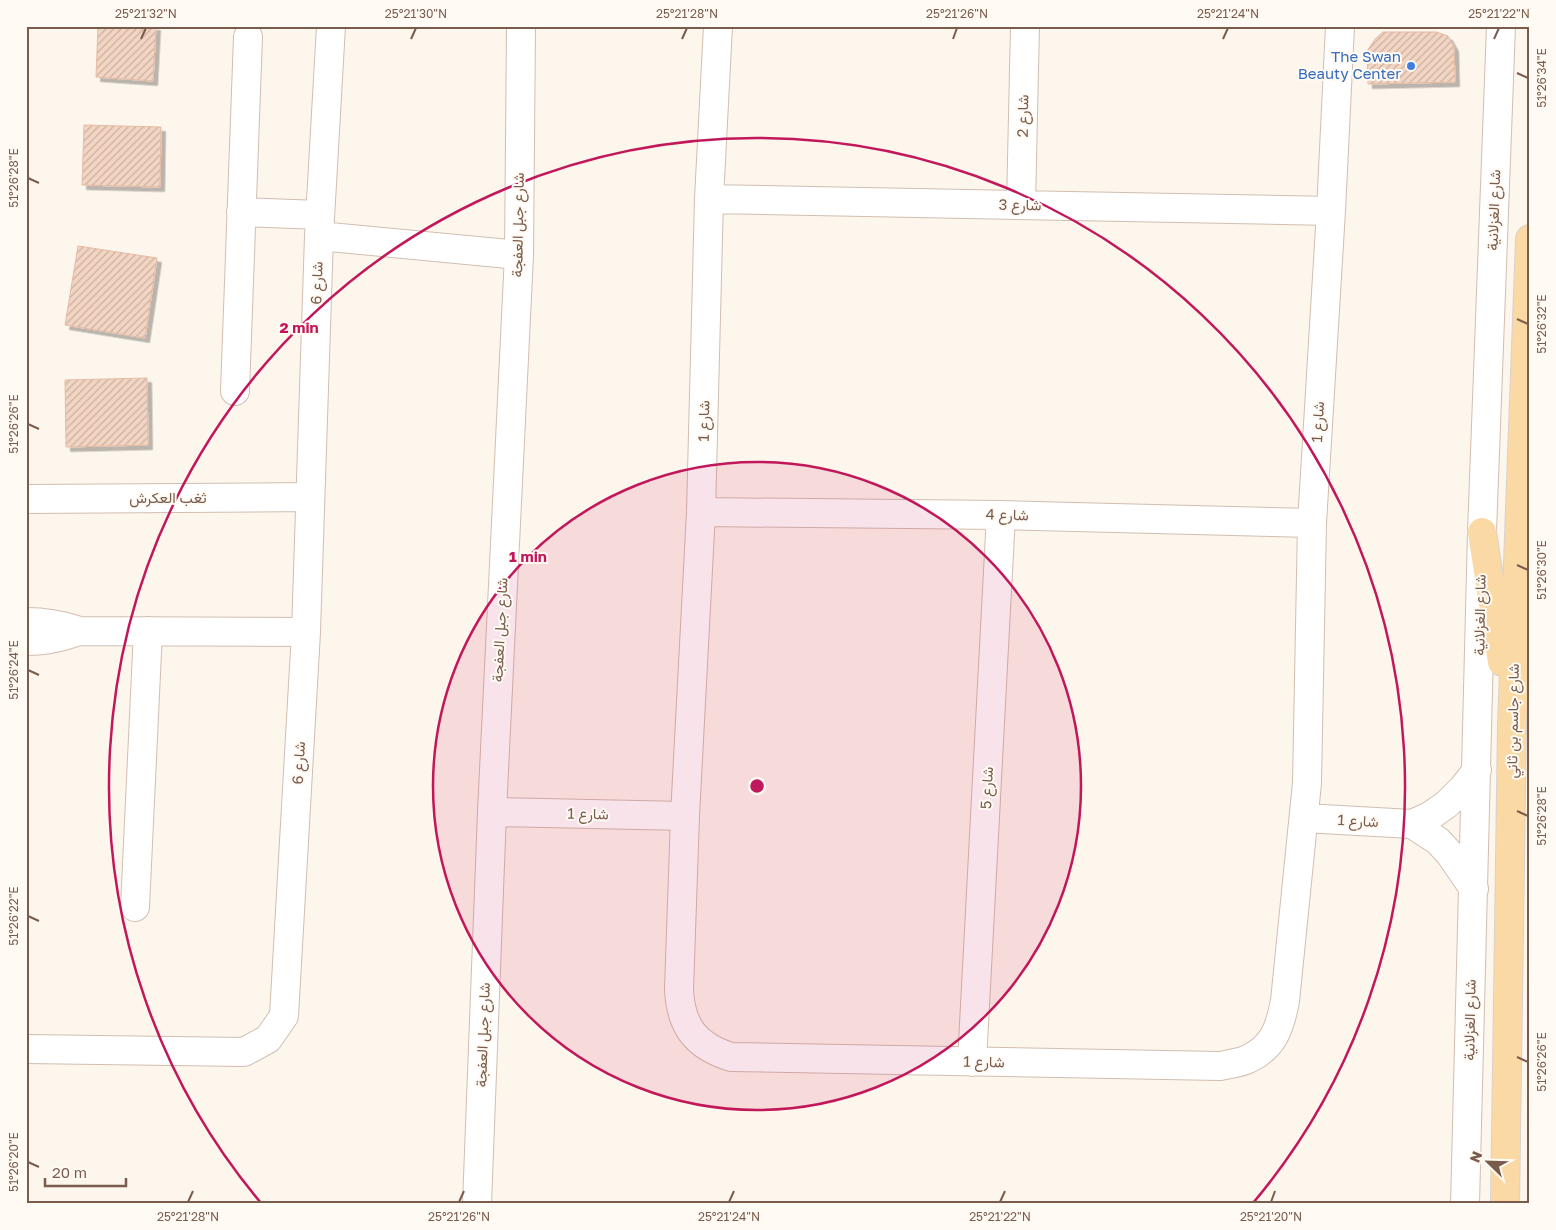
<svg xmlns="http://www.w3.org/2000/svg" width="1556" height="1230" font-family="'Golos Text',Vazirmatn,sans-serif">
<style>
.building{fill:url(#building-hatch);stroke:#e6bba3;filter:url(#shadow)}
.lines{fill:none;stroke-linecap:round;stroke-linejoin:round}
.minor-casing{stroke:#d1beb0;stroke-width:30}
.major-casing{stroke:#dad1cd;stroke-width:30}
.minor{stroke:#fff;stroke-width:28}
.major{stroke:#fbd9a5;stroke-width:28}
.ticks{fill:none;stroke:#7a5c4d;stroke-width:2}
.ring{fill:none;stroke:#c2185b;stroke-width:2.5}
.shop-dot{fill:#3f7fe0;stroke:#fffaf3;stroke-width:2}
.labels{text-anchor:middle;stroke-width:4;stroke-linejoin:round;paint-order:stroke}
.shop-label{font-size:15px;fill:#366cbe;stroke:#fffaf3;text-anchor:end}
.street-label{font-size:15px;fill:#7a5c4d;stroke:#fffaf3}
.centre{fill:#c2185b;stroke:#fffaf3;stroke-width:2.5}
.ring-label{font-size:15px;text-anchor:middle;font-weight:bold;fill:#c2185b;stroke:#fffaf3;stroke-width:4;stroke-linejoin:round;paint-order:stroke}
.neatline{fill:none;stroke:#7a5c4d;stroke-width:2}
.ticks-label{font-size:12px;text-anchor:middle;fill:#7a5c4d}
</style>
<defs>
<pattern id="building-hatch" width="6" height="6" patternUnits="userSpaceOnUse" patternTransform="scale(1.25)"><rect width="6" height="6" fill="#f3d5c3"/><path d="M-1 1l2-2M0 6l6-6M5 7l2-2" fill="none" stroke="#cab0a1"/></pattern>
<filter id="shadow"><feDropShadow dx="4.5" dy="4.5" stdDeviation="0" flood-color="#0004"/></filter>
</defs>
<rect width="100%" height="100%" fill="#fdf6ec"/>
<!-- building -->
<path class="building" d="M98,26H156L153,81L96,77Z
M1383,32H1436L1448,36L1454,47L1455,82L1368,84L1367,51L1375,39Z
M84,125L161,127L160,187L82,185Z
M78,246L157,258L145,338L65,325Z
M147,378L148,445L66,447L65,380Z"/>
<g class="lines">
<defs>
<path id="minor" d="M718,26L709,199L701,512L685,816L679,990C681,1027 696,1046 731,1057L1220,1066C1229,1064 1240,1063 1248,1059C1274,1047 1280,1027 1285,1001L1307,783L1312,523L1331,211L1340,26
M709,199L1331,211
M1021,205L1025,26
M241,212L320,215
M319,236L519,255
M235,391L248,37
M26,499L310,497
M701,512L1001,515L1312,523
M26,622C45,622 62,625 80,631L306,632
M26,641C44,641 59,638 76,632
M492,812L685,816
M1304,818L1412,824L1430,816L1447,804L1463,788L1477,770
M1412,824L1438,841L1450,854L1474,889
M135,907L148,631
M26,1049L244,1052L268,1039L284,1016L306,632L319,236L331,26
M972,1062L1001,515
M477,1204L492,812L519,255L521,26
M1465,1204L1482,532L1501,26"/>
<path id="major" d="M1482,532L1502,662
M1505,1204L1512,725L1530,239"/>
</defs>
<!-- minor casing -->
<use href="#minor" class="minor-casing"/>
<!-- major casing -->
<use href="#major" class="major-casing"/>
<!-- minor -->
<use href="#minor" class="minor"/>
<!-- major -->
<use href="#major" class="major"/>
</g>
<!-- ticks -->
<path class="ticks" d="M141,39L146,28M411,39L416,28M682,39L687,28M953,39L957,28M1223,39L1228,28M1494,39L1499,28M1517,73L1528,78M28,178L39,183M1517,319L1528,324M28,424L39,429M1517,565L1528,570M28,670L39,675M1517,811L1528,816M28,916L39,921M1517,1057L1528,1062M28,1162L39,1167M188,1202L193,1191M459,1202L464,1191M729,1202L734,1191M1000,1202L1005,1191M1271,1202L1275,1191"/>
<!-- distance rings -->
<circle cx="757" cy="786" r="324" fill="#c2185b" fill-opacity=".12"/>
<g class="ring">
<circle cx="757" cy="786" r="324"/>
<path d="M261 1203A648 648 0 1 1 1253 1203"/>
</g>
<!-- markers -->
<circle class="shop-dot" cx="1411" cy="66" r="5"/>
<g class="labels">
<!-- shop labels -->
<g class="shop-label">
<text x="1401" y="62">The Swan<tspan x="1401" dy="17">Beauty Center</tspan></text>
</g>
<!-- street labels -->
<g class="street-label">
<text transform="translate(1023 116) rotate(-89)" y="5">شارع 2</text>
<text transform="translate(1020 205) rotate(1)" y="5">شارع 3</text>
<text transform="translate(1494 210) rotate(-88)" y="5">شارع الغزلانية</text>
<text transform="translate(518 225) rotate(-89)" y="5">شارع جبل العفجة</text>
<text transform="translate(317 283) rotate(-88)" y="5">شارع 6</text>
<text transform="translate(704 421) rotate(-89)" y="5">شارع 1</text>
<text transform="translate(1318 422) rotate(-87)" y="5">شارع 1</text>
<text x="168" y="503">ثغب العكرش</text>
<text transform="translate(1007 515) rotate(1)" y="5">شارع 4</text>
<text transform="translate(1480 615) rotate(-89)" y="5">شارع الغزلانية</text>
<text transform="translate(500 630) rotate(-87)" y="5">شارع جبل العفجة</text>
<text transform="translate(1513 721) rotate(-89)" y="5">شارع جاسم بن ثاني</text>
<text transform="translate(299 763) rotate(-87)" y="5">شارع 6</text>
<text transform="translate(987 788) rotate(-87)" y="5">شارع 5</text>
<text transform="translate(588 814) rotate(1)" y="5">شارع 1</text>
<text transform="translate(1358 821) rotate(3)" y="5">شارع 1</text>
<text transform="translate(1470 1020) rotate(-89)" y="5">شارع الغزلانية</text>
<text transform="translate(483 1035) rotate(-88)" y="5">شارع جبل العفجة</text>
<text transform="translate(984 1062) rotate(1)" y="5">شارع 1</text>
</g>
</g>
<circle cx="757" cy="786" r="8" class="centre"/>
<g class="ring-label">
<text x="299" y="333">2 min</text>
<text x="528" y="562">1 min</text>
</g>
<!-- border -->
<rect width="1556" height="1230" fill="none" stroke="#fffaf3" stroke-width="55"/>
<!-- north arrow -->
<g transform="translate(1488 1162) rotate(293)" stroke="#fffaf3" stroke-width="4" paint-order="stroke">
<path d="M0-4L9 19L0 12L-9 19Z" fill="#7a5c4d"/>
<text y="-8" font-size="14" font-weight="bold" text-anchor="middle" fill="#7a5c4d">N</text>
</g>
<!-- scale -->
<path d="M45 1178v8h81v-8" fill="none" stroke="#7a5c4d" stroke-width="2.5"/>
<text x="52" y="1178" font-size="15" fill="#7a5c4d" stroke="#fffaf3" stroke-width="4" paint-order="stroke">20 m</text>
<rect x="28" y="28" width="1500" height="1174" class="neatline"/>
<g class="ticks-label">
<text x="146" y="18">25°21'32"N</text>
<text x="416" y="18">25°21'30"N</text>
<text x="687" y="18">25°21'28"N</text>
<text x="957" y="18">25°21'26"N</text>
<text x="1228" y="18">25°21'24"N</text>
<text x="1499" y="18">25°21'22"N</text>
<text transform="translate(1542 78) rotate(-90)" y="4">51°26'34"E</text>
<text transform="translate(14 178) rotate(-90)" y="4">51°26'28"E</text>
<text transform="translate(1542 324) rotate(-90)" y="4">51°26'32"E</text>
<text transform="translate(14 424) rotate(-90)" y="4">51°26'26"E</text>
<text transform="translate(1542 570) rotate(-90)" y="4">51°26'30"E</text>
<text transform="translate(14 670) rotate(-90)" y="4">51°26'24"E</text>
<text transform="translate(1542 816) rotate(-90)" y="4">51°26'28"E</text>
<text transform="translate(14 916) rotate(-90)" y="4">51°26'22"E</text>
<text transform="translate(1542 1062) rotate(-90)" y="4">51°26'26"E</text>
<text transform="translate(14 1162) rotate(-90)" y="4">51°26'20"E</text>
<text x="188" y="1221">25°21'28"N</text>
<text x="459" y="1221">25°21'26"N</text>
<text x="729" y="1221">25°21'24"N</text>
<text x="1000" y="1221">25°21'22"N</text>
<text x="1271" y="1221">25°21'20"N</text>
</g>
</svg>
